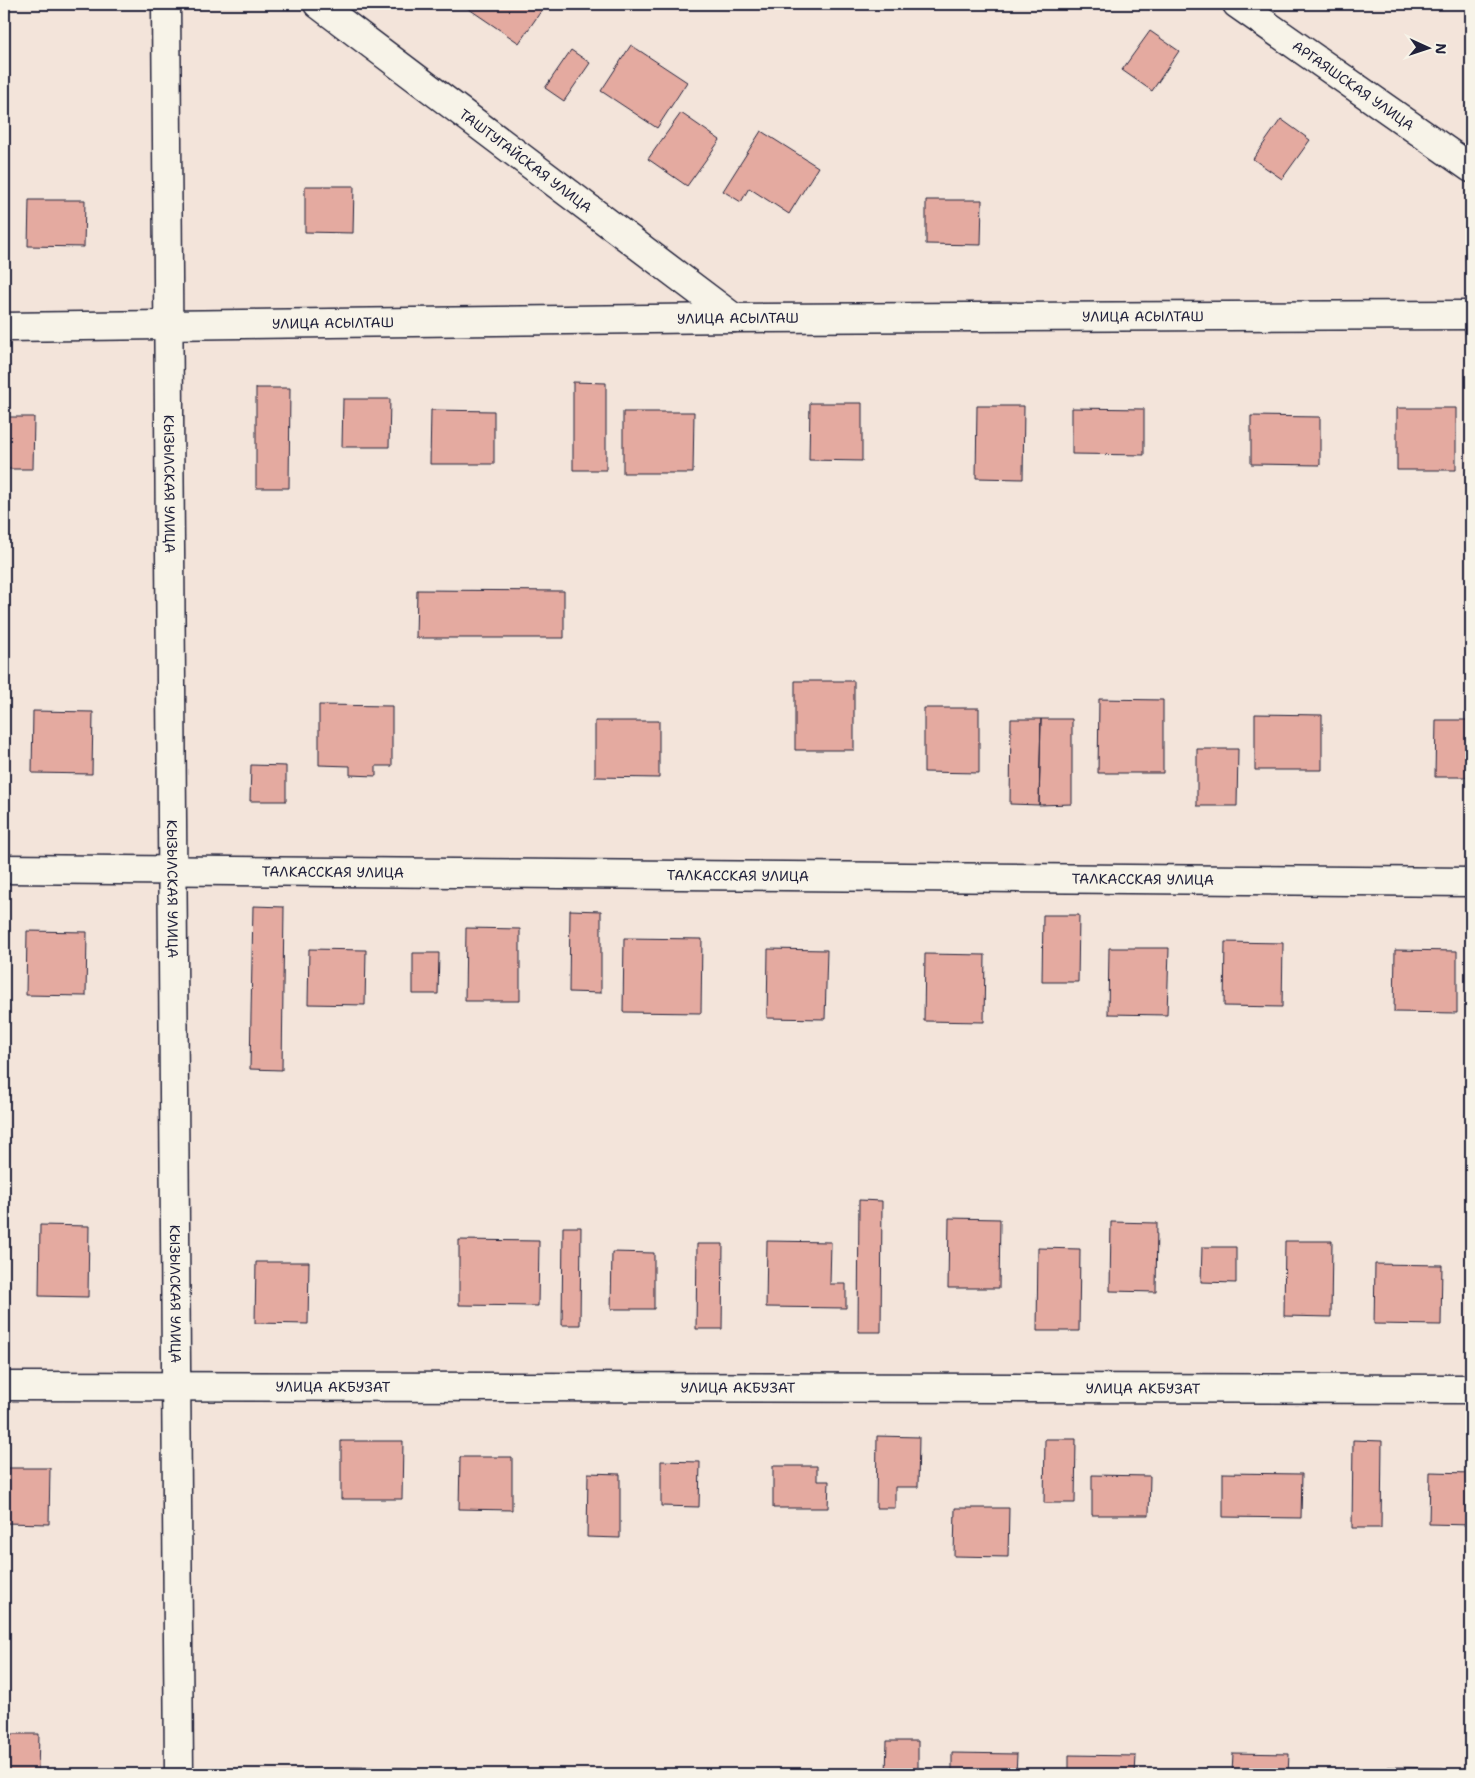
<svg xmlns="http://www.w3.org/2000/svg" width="1475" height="1778" font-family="'Shantell Sans',sans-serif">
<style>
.building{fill:#e4aaa0;stroke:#22223b}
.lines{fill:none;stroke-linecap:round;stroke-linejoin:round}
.minor-casing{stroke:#22223b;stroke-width:31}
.minor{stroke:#f7f3e8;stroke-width:28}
.labels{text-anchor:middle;stroke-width:4;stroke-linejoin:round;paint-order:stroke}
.street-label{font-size:14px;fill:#22223b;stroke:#f7f3e8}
</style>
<rect width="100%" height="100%" fill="#f3e4da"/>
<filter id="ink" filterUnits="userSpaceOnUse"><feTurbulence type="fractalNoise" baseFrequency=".02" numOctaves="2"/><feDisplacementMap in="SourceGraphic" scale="10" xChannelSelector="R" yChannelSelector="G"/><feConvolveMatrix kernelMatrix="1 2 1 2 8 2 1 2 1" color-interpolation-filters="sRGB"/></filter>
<g filter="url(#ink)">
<!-- building -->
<path class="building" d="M468,4H546L519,43L466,7Z
M1150,31L1179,51L1152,91L1122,70Z
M631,45L687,82L657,128L601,91Z
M571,50L590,63L564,101L545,88Z
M681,113L720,140L687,186L648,159Z
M1281,119L1310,140L1282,179L1253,159Z
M761,131L818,167L789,214L749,188L741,202L723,191Z
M305,186H354L353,233L305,232Z
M29,200H85L84,247L28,246Z
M926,200H982L981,245L926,244Z
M573,382L606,383V470H573Z
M256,388H290L289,488H256Z
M343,399H390L389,447H342Z
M810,403H862V461L809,460Z
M977,406H1024L1023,479L976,478Z
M1072,408L1144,409V455L1072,454Z
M1397,408H1456V470H1397Z
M431,410L494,411V464H430Z
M623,412H694L693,473H623Z
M1251,416L1320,417V465L1251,464Z
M4,417H34L33,469H4Z
M417,590L564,591V638H416Z
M795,681H854V750H795Z
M1099,699L1163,700V773H1098Z
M319,705L392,706V766H376V776L350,775V766L319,765Z
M924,708H979V773L924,772Z
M33,711L93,712L92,774L32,773Z
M1255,714L1322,715V770H1255Z
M1011,719H1041L1039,805L1010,804Z
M1041,719H1072V804L1039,805Z
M1436,720H1471V777H1435Z
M595,721H659V778L595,777Z
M1197,749H1238L1237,806H1197Z
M251,765L286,766V801H250Z
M253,906L284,907L282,1070L250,1069Z
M570,910L601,911V993L569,992Z
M1043,915H1079L1078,982H1042Z
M466,928L520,929V1001H465Z
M27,931L87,932L86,996L26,995Z
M624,938L702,939L701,1013L623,1012Z
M1225,942L1283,943L1282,1007L1224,1006Z
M1109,948H1169L1167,1015L1108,1014Z
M309,949L366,950L365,1005L308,1004Z
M768,949L827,950L825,1019L767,1018Z
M1395,950L1457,951V1013L1394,1012Z
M413,953H439L438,994H413Z
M925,954L985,955L984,1022L924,1021Z
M859,1200L882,1201L881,1332H858Z
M949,1218L1000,1219L999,1288H948Z
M1111,1222L1157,1223L1156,1292L1110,1291Z
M40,1225L89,1226L88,1297L39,1296Z
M563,1227H581L580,1325H562Z
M459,1240L539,1241L538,1306L459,1305Z
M767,1241L831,1242L830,1284H846V1308L766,1307Z
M1285,1241H1332L1331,1317L1284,1316Z
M697,1244H723L722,1329H696Z
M1202,1247H1236V1283L1201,1282Z
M1038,1248L1080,1249L1079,1331H1037Z
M612,1252L654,1253V1309H611Z
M256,1262H309L308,1324L255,1323Z
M1375,1264L1442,1265L1441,1325L1374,1324Z
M1471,1281V1333H1470Z
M877,1436L919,1437L918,1487H895V1508H876Z
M1045,1439H1076L1075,1503H1044Z
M1353,1440L1382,1441L1381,1528H1352Z
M341,1441H403L402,1499H341Z
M460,1457H512V1510L459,1509Z
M661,1461L700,1462L699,1507L661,1506Z
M773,1466H817V1481H829L828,1508H773Z
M4,1468H50L49,1524L4,1523Z
M1430,1472L1471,1473V1525L1429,1524Z
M588,1473L620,1474V1538L587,1537Z
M1223,1473L1302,1474L1301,1518L1223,1517Z
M1092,1475L1150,1476L1149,1515H1092Z
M955,1508H1009L1008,1557L954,1556Z
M4,1734H39L38,1774H4Z
M887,1741H918V1774H886Z
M952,1753L1017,1754L1016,1774H952Z
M1233,1753L1289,1754L1288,1774H1232Z
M1069,1755L1136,1756L1135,1774H1069Z
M346,1767L412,1768V1774H345Z
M1388,1767L1443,1768V1774H1388Z"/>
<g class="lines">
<defs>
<g id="minor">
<path id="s1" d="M166,4L179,1774"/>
<path id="s2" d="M318,4L734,318"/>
<path id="s3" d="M1237,4L1471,168"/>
<path id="s4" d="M4,327L734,318L1471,315"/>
<path id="s5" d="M4,869L1471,882"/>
<path id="s6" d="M4,1386L1471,1389"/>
</g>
</defs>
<!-- minor casing -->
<use href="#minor" class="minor-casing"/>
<!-- minor -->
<use href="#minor" class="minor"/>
</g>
</g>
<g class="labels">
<!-- street labels -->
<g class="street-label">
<text dy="5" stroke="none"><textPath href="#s3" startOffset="142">АРГАЯШСКАЯ УЛИЦА</textPath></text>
<text dy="5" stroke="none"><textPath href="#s2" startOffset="260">ТАШТУГАЙСКАЯ УЛИЦА</textPath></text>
<text dy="5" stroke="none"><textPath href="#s4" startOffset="1139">УЛИЦА АСЫЛТАШ</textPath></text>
<text dy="5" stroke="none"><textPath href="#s4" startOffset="734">УЛИЦА АСЫЛТАШ</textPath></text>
<text dy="5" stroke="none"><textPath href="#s4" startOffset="329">УЛИЦА АСЫЛТАШ</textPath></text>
<text dy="5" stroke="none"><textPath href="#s1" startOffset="480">КЫЗЫЛСКАЯ УЛИЦА</textPath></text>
<text dy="5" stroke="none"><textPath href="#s5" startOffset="329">ТАЛКАССКАЯ УЛИЦА</textPath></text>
<text dy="5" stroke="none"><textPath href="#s5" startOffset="734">ТАЛКАССКАЯ УЛИЦА</textPath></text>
<text dy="5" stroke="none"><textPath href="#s5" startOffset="1139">ТАЛКАССКАЯ УЛИЦА</textPath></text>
<text dy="5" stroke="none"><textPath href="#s1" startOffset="885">КЫЗЫЛСКАЯ УЛИЦА</textPath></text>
<text dy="5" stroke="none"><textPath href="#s1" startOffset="1290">КЫЗЫЛСКАЯ УЛИЦА</textPath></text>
<text dy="5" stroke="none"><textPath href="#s6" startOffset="329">УЛИЦА АКБУЗАТ</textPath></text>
<text dy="5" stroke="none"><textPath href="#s6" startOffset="734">УЛИЦА АКБУЗАТ</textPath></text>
<text dy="5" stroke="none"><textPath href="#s6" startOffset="1139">УЛИЦА АКБУЗАТ</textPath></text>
</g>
</g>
<!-- margin -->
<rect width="1475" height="1778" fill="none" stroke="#f7f3e8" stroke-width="20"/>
<rect x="10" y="10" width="1455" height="1758" fill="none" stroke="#22223b" stroke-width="2" filter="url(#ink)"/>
<!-- north arrow -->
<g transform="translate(1428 48) rotate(93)" stroke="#f7f3e8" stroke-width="4" paint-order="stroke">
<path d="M0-4L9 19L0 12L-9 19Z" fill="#22223b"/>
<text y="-8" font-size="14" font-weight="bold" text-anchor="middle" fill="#22223b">N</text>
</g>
</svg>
